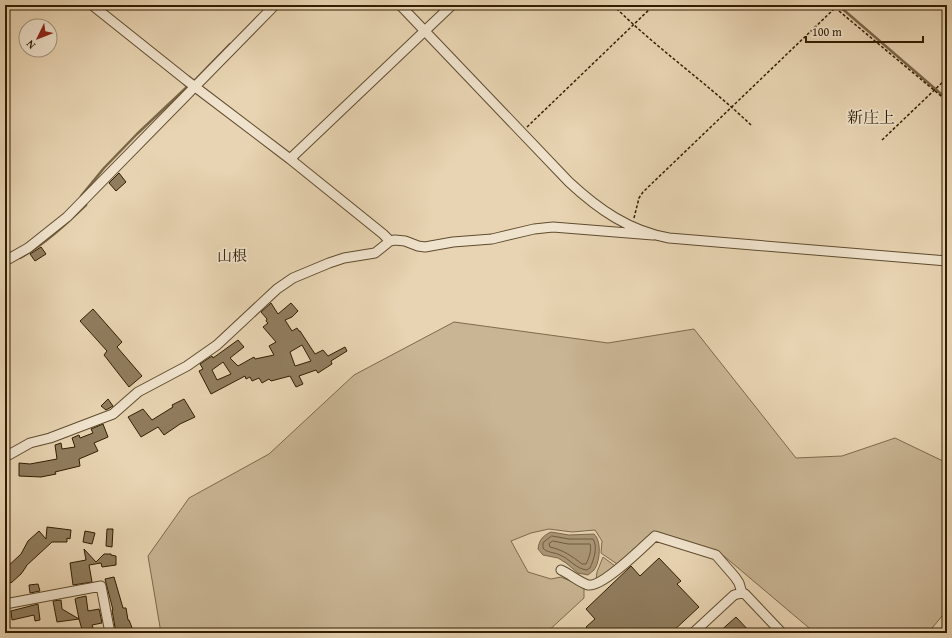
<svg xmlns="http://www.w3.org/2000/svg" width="952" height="638" font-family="'Gentium Book Plus','Noto Serif JP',serif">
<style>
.green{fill:#c9b594;stroke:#7d6a4b}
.water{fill:#aa9676;stroke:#7a6648}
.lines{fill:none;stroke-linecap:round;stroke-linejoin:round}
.shore{stroke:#6e5a3c;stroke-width:1}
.stream{stroke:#7a6648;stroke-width:2.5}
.building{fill:#907d5e;stroke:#311e02;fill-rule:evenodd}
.minor-casing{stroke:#5f4c2e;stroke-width:11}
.path{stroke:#311e02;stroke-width:1.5;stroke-dasharray:3 2;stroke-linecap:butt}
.minor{stroke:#f0e3cd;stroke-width:9}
.labels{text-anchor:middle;stroke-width:3.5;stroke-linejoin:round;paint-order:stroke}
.neighbourhood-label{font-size:15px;fill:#311e02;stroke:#f0e3cd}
.quarter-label{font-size:16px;fill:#311e02;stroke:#f0e3cd}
</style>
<rect width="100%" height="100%" fill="#e8d4b2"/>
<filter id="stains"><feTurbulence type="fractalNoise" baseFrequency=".005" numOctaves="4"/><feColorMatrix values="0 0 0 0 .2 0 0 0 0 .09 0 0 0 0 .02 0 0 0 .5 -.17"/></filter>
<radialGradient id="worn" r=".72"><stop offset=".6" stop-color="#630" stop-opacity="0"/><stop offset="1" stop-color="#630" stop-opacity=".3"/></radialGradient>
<!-- green -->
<path class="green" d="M454,322L608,343L694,329L796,458L842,456L895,438L947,463V610L928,633H815L718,551L655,533L617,564L601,553L602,541L595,530L572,532L549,529L531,533L511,541L528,572L551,579L561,577L584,587V598L546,633H161L148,556L189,498L269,454L354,375Z
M603,557L615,566L596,580L597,572Z"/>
<!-- water -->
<path class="water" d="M551,532L569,535L594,534C602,541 600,562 594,570C592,572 590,573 588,575L578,573L566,563L558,558L543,555L538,549C539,541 542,536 551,532Z"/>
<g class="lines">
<!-- shore -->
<path class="shore" d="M552,536L569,539H593C598,547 594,559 590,568L587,570C576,569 570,559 560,555C554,552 547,553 543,548V543Z
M553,541L568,544H590C592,550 589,558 586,564H582C572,556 563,550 550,547L549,544Z"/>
<!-- stream -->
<path class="stream" d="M838,5L947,99
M193,82L230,44
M81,196L104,168L137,134L189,85
M20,258C45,244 65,225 86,205V204"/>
</g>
<!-- building -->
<path class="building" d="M119,173L126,182L116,191L109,183Z
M41,247L46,254L35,261L30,254Z
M271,303L278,314L291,303L298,311L292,317L285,320L292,331L297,328L299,331H300L315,354L323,350L328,356L345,347L347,351L331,361L332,364L318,373L316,370L299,376L303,384L296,387L290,376L271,381L269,379L262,383L259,378L252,381L250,377L246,379L245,376L211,394L199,371L203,369L200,364L212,356L213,358L238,340L244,347L230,358L238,366L254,357L255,359L274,355L269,346L276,342L263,327L268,323L266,321L267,319L261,312ZM302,345L311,361L295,366L290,352ZM223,362L231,374L217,380L212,370Z
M93,309L122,342L117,347L142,376L129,387L104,355L107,351L80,321Z
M108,399L113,406L106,410L101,406Z
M184,399L195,417L180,424L164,435L158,427L141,437L128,417L143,409L152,420L173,407L172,405Z
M103,424L108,437L94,443L98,451L79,459L80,466L55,472L56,474L41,477L19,476V463L30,464L57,459L55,445L61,443L62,449L75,447L72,438L79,435L80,438L93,433L91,429Z
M47,527L71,530L70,539L67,538V542H52L26,566V567L21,574L11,583L5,577V569L21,554L28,541L39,531L46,539Z
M107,529H113L112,547L106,546Z
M85,531L95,533L92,544L83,542Z
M84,549L96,562L104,554H111V555L116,556V565L102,567L101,563L89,565L92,582L73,585L70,563L86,560Z
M659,558L681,581L677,584L699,607L671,633H592L586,627L595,619L586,609L631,566L640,576Z
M114,577L123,608H126L128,620H129L134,633H116L112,610H113L105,579Z
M38,584L40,591L30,593L29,585Z
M86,596L88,611L99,609L100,613L102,623L92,625L95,633H83L79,619L57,622L53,601L61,600L62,609L79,619L75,599L77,598Z
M38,604L40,620L35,621L34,615L12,620L11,611Z
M736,617L751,633H718Z"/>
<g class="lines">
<defs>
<path id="minor" d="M92,5L186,80L290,159L383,234L390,241
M400,5L569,182C598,209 629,231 669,238L947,261
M290,159L452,5
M5,261L28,248L67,217L275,5
M5,457L30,443L50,438L113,414L138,392L187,366L217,345L277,289L293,278L329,263L344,258L375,253L390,241L395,240L405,241L418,246L425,247L453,242L492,239L534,229L553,227L653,235
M561,570C570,574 579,582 588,585C602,588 644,546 655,536L716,555L735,577L739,583L742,593
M5,604L101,586L110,633
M693,633L734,595L742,593L745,594L782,633"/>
</defs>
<!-- minor casing -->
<use href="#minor" class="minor-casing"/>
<!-- path -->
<path class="path" d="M613,5C656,48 707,83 751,125
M831,5L839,11L947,101
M527,127L654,5
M882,140L947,78
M634,218L639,198L643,192L835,8L841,5"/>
<!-- minor -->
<use href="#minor" class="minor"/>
</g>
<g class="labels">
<!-- neighbourhood labels -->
<g class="neighbourhood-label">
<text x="232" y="261">山根</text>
</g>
<!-- quarter labels -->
<g class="quarter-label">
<text x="871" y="123">新庄上</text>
</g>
</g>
<!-- margin -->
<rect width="952" height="638" fill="none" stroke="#e8d4b2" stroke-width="20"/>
<rect x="6" y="6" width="940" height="626" fill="none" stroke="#311e02" stroke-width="2"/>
<rect x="10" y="10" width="932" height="618" fill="none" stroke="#311e02"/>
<!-- north arrow -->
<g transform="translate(38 38) rotate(227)"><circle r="19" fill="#f0e3cd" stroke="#a4947c"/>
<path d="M0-3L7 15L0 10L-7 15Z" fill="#8f2418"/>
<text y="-6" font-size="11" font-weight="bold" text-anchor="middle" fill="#311e02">N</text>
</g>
<!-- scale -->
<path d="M806 36v6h117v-6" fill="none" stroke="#311e02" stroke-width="2"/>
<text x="812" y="36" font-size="12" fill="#311e02" stroke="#f0e3cd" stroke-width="3" paint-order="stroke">100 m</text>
<rect width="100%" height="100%" filter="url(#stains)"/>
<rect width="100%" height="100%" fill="url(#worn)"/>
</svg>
